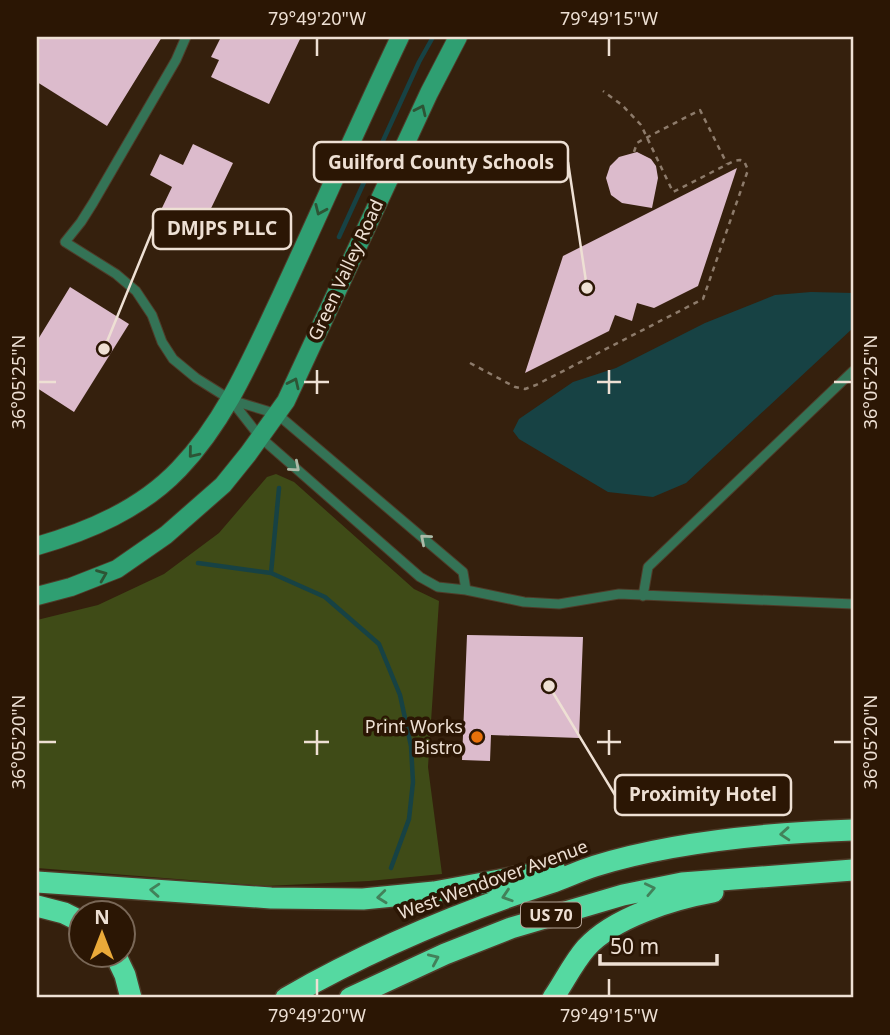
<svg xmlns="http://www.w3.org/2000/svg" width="890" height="1035" font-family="'Noto Sans',sans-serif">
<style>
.green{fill:#3f4b17}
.water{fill:#174244}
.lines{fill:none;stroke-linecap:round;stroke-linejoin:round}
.stream{stroke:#174244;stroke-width:4.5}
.building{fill:#dcbbcc}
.service-casing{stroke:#4f3b29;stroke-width:11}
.secondary-casing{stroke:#4f3b29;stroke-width:20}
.motorway-casing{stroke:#4f3b29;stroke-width:24}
.path{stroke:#8d7b6b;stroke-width:2.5;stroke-dasharray:5 5;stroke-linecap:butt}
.service{stroke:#347356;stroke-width:9}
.secondary{stroke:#2f9f72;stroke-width:18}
.motorway{stroke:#55d9a1;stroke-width:21}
.oneway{stroke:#2d5435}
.oneway2{stroke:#adbaa8}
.oneway3{stroke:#42815a}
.ticks{fill:none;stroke:#eee0d4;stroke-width:2.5}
.food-dot{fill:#e8710a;stroke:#2b1604;stroke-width:2.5}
.labels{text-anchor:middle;stroke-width:7;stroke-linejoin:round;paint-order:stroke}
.shield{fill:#2b1604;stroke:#b4a396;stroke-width:2}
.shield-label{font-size:16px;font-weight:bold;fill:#eee0d4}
.street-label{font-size:18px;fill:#eee0d4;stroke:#2b1604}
.poi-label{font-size:18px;fill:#eee0d4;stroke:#2b1604;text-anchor:end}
.leader{fill:none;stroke:#eee0d4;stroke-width:2.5}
.callout-dot{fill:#eee0d4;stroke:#2b1604;stroke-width:2.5}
.callout{fill:#2b1604;stroke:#eee0d4;stroke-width:2.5}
.callout-label{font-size:19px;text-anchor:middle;font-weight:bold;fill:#eee0d4}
.neatline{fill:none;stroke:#eee0d4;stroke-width:2.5}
.ticks-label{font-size:18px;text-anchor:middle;fill:#eee0d4}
</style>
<rect width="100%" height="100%" fill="#35200d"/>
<!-- green -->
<path class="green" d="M276,474L294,482L414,589L439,601L428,767L442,874L369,881L266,886L37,868V620L98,605L164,574L219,533L267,477Z"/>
<!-- water -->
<path class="water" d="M811,292L853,293V328L686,483L653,497L608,492L519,439L513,431L519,419L573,382L616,368L705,323L775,295Z"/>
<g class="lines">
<!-- stream -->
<path class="stream" d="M339,237L419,62L433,37
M198,563L271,573L325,597L379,644L400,695L411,746L413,782L409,819L391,868
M271,573L279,488"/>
</g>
<!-- building -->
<path class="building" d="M37,37H162L107,126L37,82Z
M221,37H301L269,104L211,77L219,60L211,57Z
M193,144L233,163L201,229L161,210L172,187L150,175L160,154L183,165Z
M637,152L651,159L656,166L658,178L652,208L622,203L611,195L606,178L610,166L619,157Z
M737,168L698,286L654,308L637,303L632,321L615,315L609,331L525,373L563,256Z
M70,287L129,324L74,412L37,388V341Z
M467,635L583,637L579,738L491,735L490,761L462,760Z"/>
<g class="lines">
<defs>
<path id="service" d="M186,37L176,60L93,203L81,222L65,242L116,274L136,291L152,315L162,342L173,359L196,378L231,400L277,414L463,572L466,590
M231,400L260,437L420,577L438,587L466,590L524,602L559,604L619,594L853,604
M643,596L648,567L853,371"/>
<path id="secondary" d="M37,546C89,531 141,509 179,469C226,420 252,357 281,296C321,210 359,123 400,37
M37,596L71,587L117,569L166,535L223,485L248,454L286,401L429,93L458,37"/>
<path id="motorway" d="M37,882L271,898L363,899L434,892L555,870
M37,906L64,913L80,921
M115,954L125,975L131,998
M286,998C370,950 457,913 550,883C565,878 579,871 595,866C675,841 769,833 853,830
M350,998L445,954L511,928L623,895L682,883L853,870
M553,998C564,982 573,963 586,948C614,917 674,899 713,892"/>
</defs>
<!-- service casing -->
<use href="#service" class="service-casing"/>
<!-- secondary casing -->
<use href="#secondary" class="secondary-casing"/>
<!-- motorway casing -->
<use href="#motorway" class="motorway-casing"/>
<!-- path -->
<path class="path" d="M634,152L637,143L642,140L700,110L727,164
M470,363L515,387L525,389L536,385L703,299L748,170L744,161L740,160L734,161L673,192L641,125L622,105L603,91"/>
<!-- service -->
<use href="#service" class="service"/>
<!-- secondary -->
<use href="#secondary" class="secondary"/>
<!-- motorway -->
<use href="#motorway" class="motorway"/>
</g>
<!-- one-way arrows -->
<defs><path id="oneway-chevron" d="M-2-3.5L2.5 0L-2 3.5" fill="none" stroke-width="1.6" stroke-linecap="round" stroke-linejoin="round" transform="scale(1.75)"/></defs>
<g class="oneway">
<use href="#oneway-chevron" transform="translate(421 110) rotate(-65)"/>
<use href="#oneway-chevron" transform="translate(320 210) rotate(114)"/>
<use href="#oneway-chevron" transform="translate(294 383) rotate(-65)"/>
<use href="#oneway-chevron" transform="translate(193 453) rotate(129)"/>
<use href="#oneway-chevron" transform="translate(102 575) rotate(-22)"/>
</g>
<g class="oneway2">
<use href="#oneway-chevron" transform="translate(295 467) rotate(41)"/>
<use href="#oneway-chevron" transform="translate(425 539) rotate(-139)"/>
</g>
<g class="oneway3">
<use href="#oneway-chevron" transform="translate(785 834) rotate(176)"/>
<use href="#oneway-chevron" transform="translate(650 889) rotate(-12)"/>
<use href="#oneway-chevron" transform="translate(155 890) rotate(-176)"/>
<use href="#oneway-chevron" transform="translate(507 896) rotate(162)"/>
<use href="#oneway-chevron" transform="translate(382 897) rotate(174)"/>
<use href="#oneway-chevron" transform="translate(434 959) rotate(-24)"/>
</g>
<!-- ticks -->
<path class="ticks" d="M317,38V56M609,38V56M317,370V394M609,370V394M38,382H56M304,382H329M597,382H621M834,382H852M317,730V755M609,730V755M38,742H56M304,742H329M597,742H621M834,742H852M317,979V996M609,979V996"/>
<!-- markers -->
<circle class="food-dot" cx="477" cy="737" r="7"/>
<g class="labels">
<!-- shield labels -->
<rect class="shield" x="521" y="902.5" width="60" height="25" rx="5"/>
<g class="shield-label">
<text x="551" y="921">US 70</text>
</g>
<!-- street labels -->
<g class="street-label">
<text transform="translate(346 270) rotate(-65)" y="6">Green Valley Road</text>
<text transform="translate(493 880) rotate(-20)" y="6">West Wendover Avenue</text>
</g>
<!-- poi labels -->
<g class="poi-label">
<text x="463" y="733">Print Works<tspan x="463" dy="21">Bistro</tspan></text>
</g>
</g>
<!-- callouts -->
<path class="leader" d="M587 288L568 162M104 349L153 229M549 686L615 795"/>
<g class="callout-dot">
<circle cx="587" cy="288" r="7"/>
<circle cx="104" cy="349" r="7"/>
<circle cx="549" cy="686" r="7"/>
</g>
<g class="callout">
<rect x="314" y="142" width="254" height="40" rx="7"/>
<rect x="153" y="209" width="138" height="40" rx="7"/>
<rect x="615" y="775" width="176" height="40" rx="7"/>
</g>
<g class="callout-label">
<text x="441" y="169">Guilford County Schools</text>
<text x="222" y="235">DMJPS PLLC</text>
<text x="703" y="801">Proximity Hotel</text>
</g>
<!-- border -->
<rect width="890" height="1035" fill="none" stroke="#2b1604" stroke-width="77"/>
<!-- north arrow -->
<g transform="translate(102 934)"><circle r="33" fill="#2b1604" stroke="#796757" stroke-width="2"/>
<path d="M0-5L12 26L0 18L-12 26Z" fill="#ebaa39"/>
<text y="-10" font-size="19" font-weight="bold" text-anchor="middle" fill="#eee0d4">N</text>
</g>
<!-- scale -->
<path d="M600 954v10h117v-10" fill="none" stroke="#eee0d4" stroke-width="3.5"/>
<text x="610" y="954" font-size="21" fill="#eee0d4" stroke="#2b1604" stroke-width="5" paint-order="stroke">50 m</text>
<rect x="38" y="38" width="814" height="958" class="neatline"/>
<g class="ticks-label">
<text x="317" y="25">79°49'20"W</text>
<text x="609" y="25">79°49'15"W</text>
<text transform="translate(19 382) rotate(-90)" y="6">36°05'25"N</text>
<text transform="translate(871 382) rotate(-90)" y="6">36°05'25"N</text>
<text transform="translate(19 742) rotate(-90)" y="6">36°05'20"N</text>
<text transform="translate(871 742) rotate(-90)" y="6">36°05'20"N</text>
<text x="317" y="1022">79°49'20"W</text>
<text x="609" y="1022">79°49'15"W</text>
</g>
</svg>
